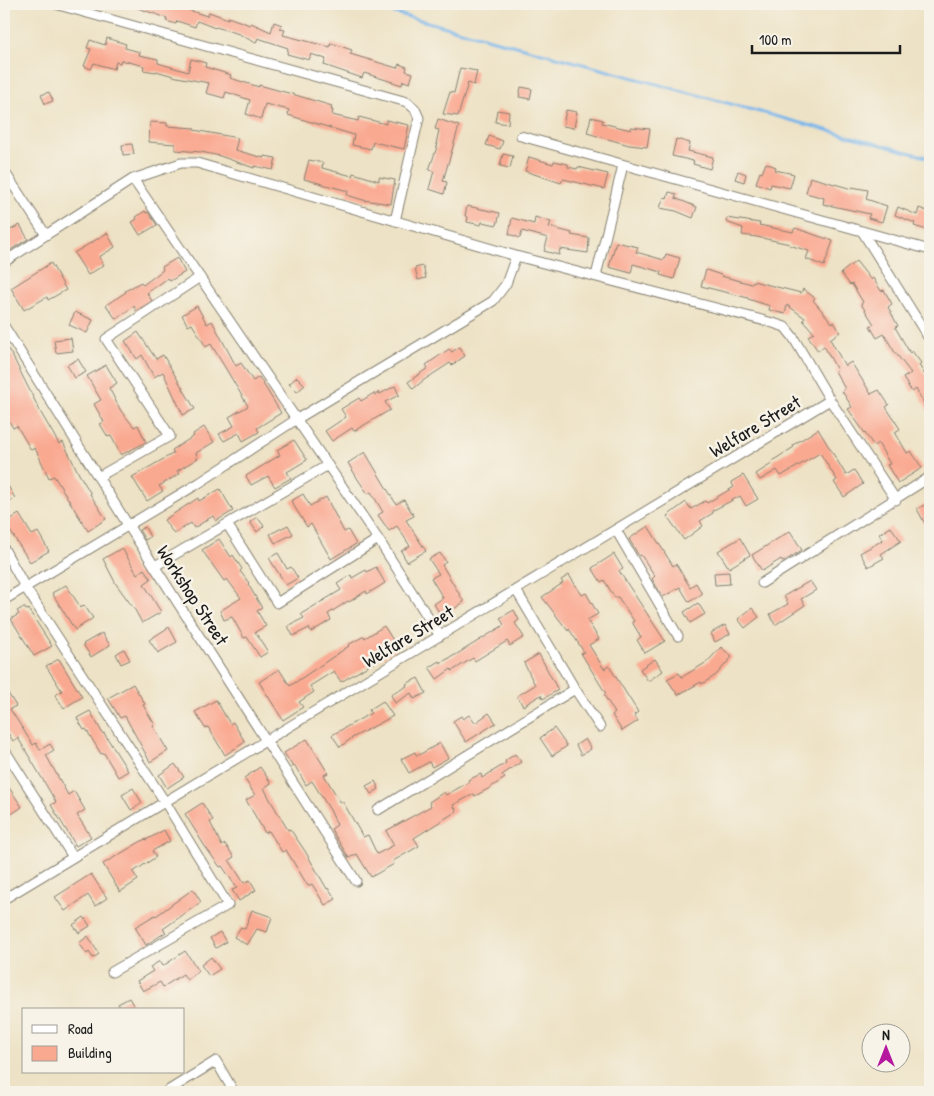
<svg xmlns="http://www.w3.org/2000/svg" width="934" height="1096" font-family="'Patrick Hand',sans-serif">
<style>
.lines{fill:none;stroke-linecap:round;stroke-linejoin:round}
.stream{stroke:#78b6eb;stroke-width:3}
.building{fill:#faa991}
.minor-casing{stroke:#847f70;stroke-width:11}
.minor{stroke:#fff;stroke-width:9}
.labels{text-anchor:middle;stroke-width:5;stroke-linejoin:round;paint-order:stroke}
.street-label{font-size:19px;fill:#1c1c1c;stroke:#f7f3e8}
</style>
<rect width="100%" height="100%" fill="#f7f3e8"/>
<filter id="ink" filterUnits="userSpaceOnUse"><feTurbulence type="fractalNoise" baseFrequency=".02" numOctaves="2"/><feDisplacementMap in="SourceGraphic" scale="10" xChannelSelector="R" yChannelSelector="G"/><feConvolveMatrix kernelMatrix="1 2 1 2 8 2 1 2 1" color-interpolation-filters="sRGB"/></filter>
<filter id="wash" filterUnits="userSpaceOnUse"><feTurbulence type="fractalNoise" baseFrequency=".0096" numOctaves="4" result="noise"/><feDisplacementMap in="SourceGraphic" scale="20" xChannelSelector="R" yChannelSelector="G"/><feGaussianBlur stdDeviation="1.12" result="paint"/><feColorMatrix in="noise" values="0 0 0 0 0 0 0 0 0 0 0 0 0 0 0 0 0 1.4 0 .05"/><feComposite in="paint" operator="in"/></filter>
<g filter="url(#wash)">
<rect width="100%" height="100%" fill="#ede2c5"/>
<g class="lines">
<!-- stream -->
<path class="stream" d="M361,4L930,158"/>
</g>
<g id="blocks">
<!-- building -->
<path class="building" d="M129,4H182V8L207,16L209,12L228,19V17L250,25L251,23L271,32L274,22L282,25L280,29L285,30L283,35L330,47L331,43L352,50L350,54L397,68L399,64L407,67L406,71L413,73L410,83L403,81L402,85L364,73L362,78L324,65L326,59L311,54L309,60L287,54L288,48L258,38L256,43L239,34L216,27L215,28L197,21L195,27L177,21L176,24L166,21L167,18L129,5Z
M107,38L126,44L125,48L140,52L139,55L158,59V63L188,72L191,59L206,63L205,67L231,75L230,78L259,87V85L292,94L332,106L331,110H333L332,115L358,121L359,117L386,124V120L409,125L404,149L373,142L371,149L352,145L354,135L288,115L289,110L265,104L261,119L246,114L250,100L226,92L224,98L206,93L209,83L177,77L156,71V72L143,70L144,66L121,60L120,63L116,62L114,69L94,63L91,69L84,66L91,49L87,48L90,40L105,45Z
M460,68L477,71L474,85L468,83L458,116L443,114L450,92L454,93Z
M521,87L532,89L530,99L519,97Z
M49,92L53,101L45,104L41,95Z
M497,110L509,112L508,124L495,122Z
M566,110L577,112L574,128L563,126Z
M591,117L603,120L602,123L631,130V127L650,129L647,147L629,145L587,133Z
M438,119L459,126L443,181L447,182L444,194L429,189L434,171L429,170L438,144H436L439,130L435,129Z
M150,122L167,123V126L194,128V130L238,138L235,150L264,158V156L276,158L273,170L254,166V168L220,156L201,152L175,150V144L149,142Z
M489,136L503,141L500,149L486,145Z
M676,139L690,143L688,151L713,157L710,169L693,164L694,161L672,156Z
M132,144L134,154L123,155L122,145Z
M503,154L513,156L510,168L500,166Z
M529,157L553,164L554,161L568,164V167L577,169L578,167L608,174L604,189L563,179L561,183L525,171Z
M309,160L323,163L322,168L352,176L353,173L379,181V177L395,180L391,204L363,200L347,195L348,191L304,179Z
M766,163L776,167L775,170L794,174L790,188L771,184L770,188L756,183L760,172L762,173Z
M738,171L746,174L744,182L735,179Z
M810,177L852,189V187L868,190L866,199L887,206L882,222L868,218L870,214L823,204L824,198L806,193Z
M669,192L677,194L675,198L697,207L693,218L676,211L660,208L664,197L667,198Z
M467,206L500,213L497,225L482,222L481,225L467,222L468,217L465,216Z
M898,207L917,215L919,208L930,212V231L914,226L915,223L895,215Z
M145,211L146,213L148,212L157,225L140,235L132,222L137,219L136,217Z
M535,217L551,222L549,227L572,233L571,235L589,238L588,253L560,249L559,255L544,251L548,238L522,231L520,238L509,234L512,218L534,224Z
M727,218L760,223L759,225L793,232L795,228L833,241L824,266L806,259L809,251L789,245L790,244L757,237L742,235L743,228L726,222Z
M20,225L28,239L4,254V233Z
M107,233L115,247L99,257L104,265L88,275L74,253Z
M616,242L638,247L636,252L664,260L666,254L680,258L674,279L660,275L661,272L633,264L631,273L609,267Z
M177,258L185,272L170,281L168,278L147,293L152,301L136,311L134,306L116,319L106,305L126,292L125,291L141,282L143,285L163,270L162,267Z
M856,261L871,280L873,278L881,291L884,290L892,304L888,307L898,326L895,327L910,353L912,351L921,363L919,365L930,383V414L916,389L912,392L903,378L911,373L894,351L884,334L877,338L870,326L874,324L861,304L863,302L852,284L850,285L841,273Z
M51,263L66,290L48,300L47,297L24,310L11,288Z
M423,266L426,278L418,280L415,268Z
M706,270L721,275V276L752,284L753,281L801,293L803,289L815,298L813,300L832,323L834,322L840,332L830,339L845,366L851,362L871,394L879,390L889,405L886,407L900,429L895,432L907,453L911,451L922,468L898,483L887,465L890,464L878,443L874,446L848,409L852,407L842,391L845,389L835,371L837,370L824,346L818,351L808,336L814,333L803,320L805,318L787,305L785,314L769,310L770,306L748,299V298L701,286Z
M197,306L207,324L212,321L236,366L241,363L253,381L259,377L281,413L257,428L259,432L243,441L239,433L224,441L219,434L234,426L229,417L248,406L211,344L206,347L192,324L188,326L182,315Z
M75,312L93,320L87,333L69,325Z
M138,332L156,359L163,355L195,409L183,415L163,372L154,377L142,355L137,359L125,341Z
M71,338L73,351L56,353L54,340Z
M4,343L13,357L41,413L59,444L63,442L79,474L91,494H90L106,519L88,531L54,476L49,478L35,448L31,450L17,426L13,428L4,411Z
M459,347L465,356L452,365L450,363L424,380L413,389L408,382L428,368L426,365L449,349L452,352Z
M78,359L86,372L75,378L67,365Z
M106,365L117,383L109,388L121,411L134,427L138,425L146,442L121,455L111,436L108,437L100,424L104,422L94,404L101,400L87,376Z
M297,377L305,385L297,392L289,384Z
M395,386L399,395L385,402L390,410L354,431L352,428L332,441L325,431L346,417L341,409L359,398L361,401L374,393L375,395L379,392L380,394Z
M204,427L214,442L196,453L198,458L177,471L179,474L159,486L163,491L147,501L132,477L174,453L172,450L194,436L193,434Z
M818,429L846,475L854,470L863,484L844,497L834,482L837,480L820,453L781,476L777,470L760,480L756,474L773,463L772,461L794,447L793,445Z
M294,440L307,460L287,472L291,478L275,487L268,476L251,485L246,476L280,455L277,450Z
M365,452L396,504L404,500L414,516L406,520L426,551L407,562L401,551L410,546L397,526L389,531L378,515L383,512L371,492L368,494L359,481L348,463Z
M743,475L758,499L746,506L740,496L712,511L713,513L700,521L703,526L684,540L667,516L686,502L691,509L705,501L707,503L734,487L731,482Z
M4,479L15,498L4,504Z
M220,489L233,511L216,521L213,516L194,528L191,523L174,534L164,520L198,498L199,501Z
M303,494L310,506L326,497L344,532L348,530L356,544L331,559L311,524L307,527L291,501Z
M930,502V533L917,509Z
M19,514L32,535L38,532L49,551L30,562L5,523Z
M257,517L264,526L257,532L250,522Z
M288,525L293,534L275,543L270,534Z
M648,526L673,566L676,564L690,587L696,583L702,594L689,602L680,587L663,597L652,579L655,576L641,555L639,556L629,539Z
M145,527L150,537L145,540L139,530Z
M891,527L901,541L881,554L884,558L868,567L860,553L883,540L879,534Z
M790,531L802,550L783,562L781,559L762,571L752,555Z
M740,538L750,555L729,568L718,551Z
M219,539L231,557L233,555L242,569L240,571L249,583L248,584L262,608L257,611L266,626L255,632L268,652L260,657L247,637L244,638L232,617L224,620L220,611L241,598L227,579L224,581L202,550Z
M122,548L137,574L144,569L151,579L144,584L161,612L142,623L135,610L116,584L103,559Z
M278,553L287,569L291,567L298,578L286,585L269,558Z
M440,553L446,562L442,565L464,602L442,617L434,604L443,598L431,578L439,574L429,559Z
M614,554L623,569L619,571L665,641L645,653L637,640L641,637L632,622L634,621L618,597L615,598L604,580L601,582L592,568Z
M376,567L385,583L367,594L366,591L349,602L348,601L328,614L331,620L311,632L309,628L293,636L288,626L304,618L301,614L341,590L337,584L351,575L352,578L366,570L367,572Z
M729,572L730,584L715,585L714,573Z
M569,575L582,595L586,593L598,614L587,620L599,639L589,645L604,669L609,666L638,712L634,715L638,721L622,731L612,715L615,713L604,695L606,694L581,653L584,652L569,629L568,631L542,597L563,583L561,580Z
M810,581L816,590L801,599L805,605L775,625L770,614L788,604L784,596Z
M66,585L81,608L84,605L93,618L75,630L52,593Z
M698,603L705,614L690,623L684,612Z
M24,607L26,610L28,609L52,646L34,656L11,619L19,614L17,611Z
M752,608L759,617L745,628L738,619Z
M514,610L519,620L515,623L524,637L510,646L507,641L475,661L473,658L452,671L451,669L437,679L429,667L439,661L440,663L457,654L504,625L500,618Z
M725,625L730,634L715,642L711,633Z
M384,626L398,648L341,682L334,671L310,686L314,692L299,702L303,707L283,720L259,682L279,669L290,686L349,646L348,645L364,636L365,638Z
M169,627L177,642L158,653L149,640Z
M102,633L110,645L91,657L83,644Z
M721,647L732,657L716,675L702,684L701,682L678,695L667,679L679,673L682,677L707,662Z
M124,649L130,660L121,664L116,654Z
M539,654L558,690L543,699L541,695L523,706L517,696L535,685L524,663Z
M59,659L82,697L64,708L55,695L62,691L46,666Z
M655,659L663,671L648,681L640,669Z
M418,678L426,693L414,699L411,693L395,703L391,695L407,686L406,684Z
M133,684L145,704L143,705L155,725L153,726L168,751L150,762L125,716L120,718L108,698Z
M4,687L16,706L10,709L33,745L36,743L40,750L50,744L54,750L46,755L68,795L74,791L85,810L77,815L91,837L76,846L51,805L56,802L33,763L18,738L13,741L4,727Z
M216,700L230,724L233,722L245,742L225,755L208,727L205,728L195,712Z
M383,701L393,716L352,738L340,747L332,735L371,713L369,710Z
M90,711L103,734L104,733L128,771L118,777L104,753L101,754L86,729L84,730L77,718Z
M489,713L496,723L466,742L453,721L461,716L463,719L469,715L475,723Z
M554,728L567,746L552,756L540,738Z
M307,739L328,773L324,775L341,803L343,802L363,837L368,835L377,854L394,845L386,831L431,806L429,802L444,792L446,795L469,782L468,780L481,774L482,778L506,763L505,761L515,754L521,762L502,775L505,778L488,789L475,796L474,794L453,805L457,811L414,838L419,846L393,861L394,864L371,877L357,854L349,858L331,829L337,825L330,810L312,781L306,785L295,766L293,767L284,753Z
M585,739L591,749L581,755L576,745Z
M440,743L448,758L432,767L429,762L409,773L401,759L415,752L417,756Z
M175,764L184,777L167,788L159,775Z
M260,767L271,783L264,788L272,803L288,830L290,829L305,851L327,889L328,888L336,899L325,905L312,884L308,886L286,850L282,852L269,831L265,833L246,800L255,795L244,778Z
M4,780L22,807L4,819Z
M375,781L379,789L371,794L366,786Z
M133,788L142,803L131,810L122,795Z
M202,803L213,820L210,822L222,846L225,844L234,857L229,860L244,883L250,880L256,890L239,901L232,890L237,888L222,866L220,867L204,845L185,814Z
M164,830L170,841L152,851L156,857L133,872L138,880L120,892L103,864L145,839L146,840Z
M91,874L107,898L95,906L88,895L65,911L55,897Z
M193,889L201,902L163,929L166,932L146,945L135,927L155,915L156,916Z
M252,910L272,917L267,932L257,929L247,945L234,937L241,927L245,929Z
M84,917L90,926L79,933L73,925Z
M220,932L226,942L216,948L210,938Z
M88,936L99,954L93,958L89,952L87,954L79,943Z
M185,951L199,971L187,980L183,974L163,987L160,982L143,991L137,981L153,971L150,967L160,961L163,966Z
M211,957L220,969L209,976L201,965Z
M129,998L136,1010H122L118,1004Z"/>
</g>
</g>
<g filter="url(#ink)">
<use href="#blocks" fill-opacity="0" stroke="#847f70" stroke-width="1"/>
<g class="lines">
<defs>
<path id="minor" d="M55,4L407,102L415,109L419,118L395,221
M521,136L930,250
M4,171L46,235
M133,179L378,539L440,636
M862,231L930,340
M4,262L133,179L181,163H197L516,256L773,323L785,327L793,337L830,400L896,500
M596,276L623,165
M4,326L128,525L356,881
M98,477L170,436L106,339L200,277
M227,524L277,603L378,539
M616,530L678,636
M4,549L25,587L165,802L228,905L112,972
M155,566L328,465
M762,583L930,477
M516,590L575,689L600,727
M4,600L199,483L297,419L493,301L506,284L516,256
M4,749L73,857
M378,810L575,689
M4,899L830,400
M166,1092L216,1061L234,1092"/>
</defs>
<!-- minor casing -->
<use href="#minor" class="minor-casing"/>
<!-- minor -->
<use href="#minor" class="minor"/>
</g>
</g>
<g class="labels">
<!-- street labels -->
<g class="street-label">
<text transform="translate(755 426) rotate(-31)" y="7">Welfare Street</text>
<text transform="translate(193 595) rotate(57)" y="7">Workshop Street</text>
<text transform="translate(408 636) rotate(-31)" y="7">Welfare Street</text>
</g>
</g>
<!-- margin -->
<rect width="934" height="1096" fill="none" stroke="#f7f3e8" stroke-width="20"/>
<!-- legend -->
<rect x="22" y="1008" width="162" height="65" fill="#f7f3e8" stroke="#9f9d96"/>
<rect x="32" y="1025" width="25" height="8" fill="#ffffff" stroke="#9f9d96"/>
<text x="68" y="1034" font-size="15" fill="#1c1c1c">Road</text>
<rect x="32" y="1046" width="25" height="15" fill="#faa991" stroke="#9f9d96"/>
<text x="68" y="1058" font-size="15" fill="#1c1c1c">Building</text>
<!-- north arrow -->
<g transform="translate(886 1048)"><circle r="24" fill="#f7f3e8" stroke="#9f9d96"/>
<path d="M0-4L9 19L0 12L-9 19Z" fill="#b5179e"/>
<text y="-8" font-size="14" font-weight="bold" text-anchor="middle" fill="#1c1c1c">N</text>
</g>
<!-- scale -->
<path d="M752 45v8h148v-8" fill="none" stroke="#1c1c1c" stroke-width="2.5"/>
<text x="759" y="45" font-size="15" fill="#1c1c1c" stroke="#f7f3e8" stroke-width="4" paint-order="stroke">100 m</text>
</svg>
